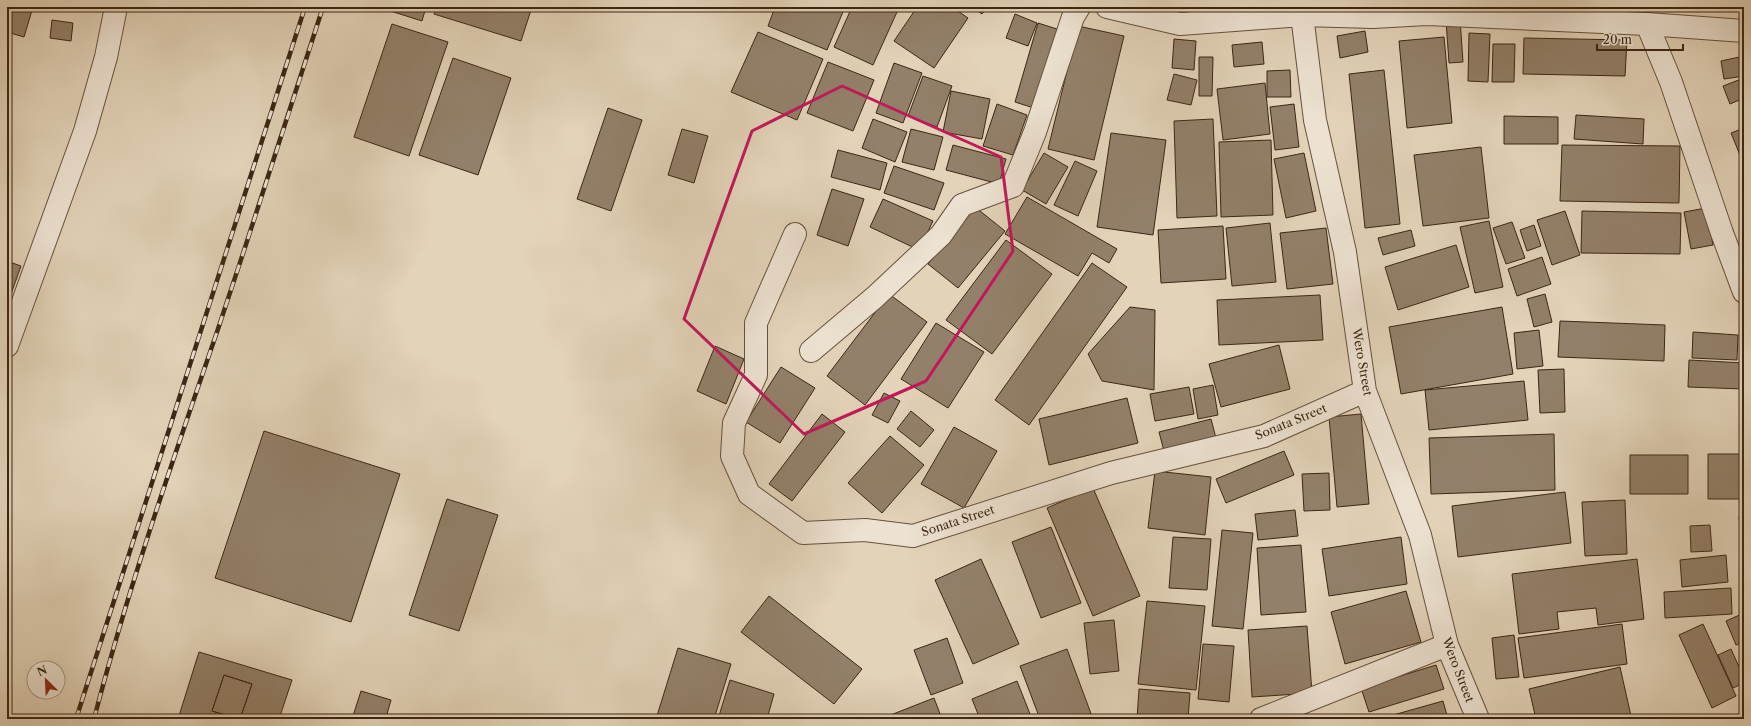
<svg xmlns="http://www.w3.org/2000/svg" width="1751" height="726" font-family="'Libre Caslon Text',serif">
<style>
.building{fill:#93806a;stroke:#3c2614}
.lines{fill:none;stroke-linecap:round;stroke-linejoin:round}
.minor-casing{stroke:#66513d;stroke-width:24}
.minor{stroke:#ede2d2;stroke-width:22}
.rail-casing{stroke:#3c2614;stroke-width:4.5}
.rail{stroke:#ede2d2;stroke-width:3;stroke-dasharray:9;stroke-linecap:butt}
.marked{fill:none;stroke:#c2185b;stroke-width:3;stroke-linejoin:round}
.labels{text-anchor:middle;stroke-width:3.5;stroke-linejoin:round;paint-order:stroke}
.street-label{font-size:12px;fill:#3c2614;stroke:#ede2d2}
</style>
<rect width="100%" height="100%" fill="#e3d3b9"/>
<filter id="stains"><feTurbulence type="fractalNoise" baseFrequency=".005" numOctaves="4"/><feColorMatrix values="0 0 0 0 .2 0 0 0 0 .09 0 0 0 0 .02 0 0 0 .5 -.17"/></filter>
<radialGradient id="worn" r=".72"><stop offset=".6" stop-color="#630" stop-opacity="0"/><stop offset="1" stop-color="#630" stop-opacity=".3"/></radialGradient>
<!-- building -->
<path class="building" d="M7,7H33L24,37L7,32Z
M381,7H426L422,21L381,8Z
M436,7H532L521,41L434,14Z
M775,7H845L827,50L768,26Z
M852,7H885L897,12L873,65L834,47Z
M917,7H952L968,18L934,68L894,41Z
M972,7H987L982,14Z
M1015,14L1037,23L1028,46L1006,38Z
M1460,19L1463,62L1449,63L1446,20Z
M52,20L73,23L71,41L50,38Z
M1038,23L1060,30L1037,109L1015,102Z
M392,24L448,42L409,156L354,137Z
M1078,26L1124,36L1094,160L1048,149Z
M1365,31L1368,52L1340,58L1337,36Z
M758,32L823,59L797,120L731,92Z
M1469,33L1490,34L1488,82L1468,81Z
M1444,37L1452,123L1407,128L1399,41Z
M1524,38L1627,40L1625,76L1523,74Z
M1174,39L1196,41L1194,70L1172,68Z
M1262,42L1264,64L1234,67L1232,45Z
M1493,44H1515L1514,82H1492Z
M1744,56V76L1724,79L1721,61Z
M1199,57H1213L1212,96H1199Z
M453,58L511,78L478,175L419,155Z
M828,62L874,80L853,131L807,113Z
M894,63L922,73L903,123L876,113Z
M1290,70L1291,97H1267V71Z
M1384,70L1400,224L1365,228L1349,74Z
M1174,74L1197,80L1191,105L1167,100Z
M923,76L952,86L937,127L908,116Z
M1744,78V98L1730,104L1723,86Z
M1265,83L1270,134L1223,140L1217,89Z
M951,91L990,99L982,139L943,132Z
M997,104L1027,115L1013,155L983,146Z
M1294,104L1299,147L1275,150L1270,107Z
M608,108L642,120L611,211L577,199Z
M1576,115L1644,119L1643,144L1574,139Z
M1504,116L1558,117V144H1504Z
M873,119L907,132L895,162L862,148Z
M1213,119L1217,216L1177,218L1174,121Z
M1744,128V165L1731,133Z
M682,129L708,136L694,183L668,175Z
M911,129L943,137L934,170L902,162Z
M1111,133L1166,140L1153,235L1097,227Z
M1271,140L1273,215L1221,217L1219,142Z
M953,145L1006,159L999,184L946,170Z
M1562,145L1680,146L1679,203L1560,201Z
M1481,147L1489,218L1423,226L1414,155Z
M838,150L887,163L880,190L831,177Z
M1044,153L1068,167L1046,204L1022,190Z
M1304,153L1316,211L1286,218L1274,159Z
M1075,161L1097,171L1078,216L1054,205Z
M894,166L944,183L934,210L884,193Z
M832,189L864,199L848,246L817,235Z
M1027,197L1117,249L1109,263L1092,253L1078,276L1005,234Z
M883,199L933,221L919,250L870,227Z
M975,207L1005,231L958,288L928,264Z
M1706,208L1713,245L1691,249L1684,212Z
M1565,211L1580,255L1552,265L1537,220Z
M1582,211L1681,213L1680,254L1581,253Z
M1489,221L1503,287L1475,293L1460,227Z
M1512,222L1525,258L1506,264L1493,228Z
M1270,223L1276,282L1232,286L1226,228Z
M1534,225L1541,246L1527,251L1520,230Z
M1223,226L1226,279L1161,283L1158,230Z
M1326,228L1333,284L1287,289L1280,233Z
M1411,230L1415,246L1383,255L1378,238Z
M1006,240L1052,274L992,354L946,320Z
M1456,245L1469,287L1398,310L1385,267Z
M1542,257L1551,284L1517,296L1508,269Z
M7,261L21,266L7,305Z
M1092,263L1127,287L1029,425L995,400Z
M889,294L927,322L865,405L827,376Z
M1545,294L1552,322L1534,327L1527,299Z
M1320,295L1323,340L1219,345L1217,300Z
M1130,307L1155,310L1154,390L1102,381L1088,354Z
M1502,307L1513,374L1401,394L1389,327Z
M1560,321L1665,325L1664,361L1558,357Z
M936,323L984,352L948,408L901,379Z
M1539,330L1543,366L1517,369L1514,333Z
M1693,332L1738,335L1737,360L1692,358Z
M1279,345L1290,389L1221,407L1209,364Z
M715,346L744,359L726,404L697,391Z
M1689,360L1744,363L1743,389L1688,387Z
M781,367L815,388L780,443L746,422Z
M1564,369L1565,412L1540,413L1538,370Z
M1524,381L1528,420L1429,430L1425,390Z
M1213,385L1218,415L1198,419L1193,389Z
M1189,387L1194,414L1155,421L1150,394Z
M884,393L900,401L888,423L872,415Z
M1127,398L1138,443L1049,465L1039,419Z
M911,411L934,430L920,447L897,429Z
M822,414L845,432L792,501L769,484Z
M1361,414L1369,504L1337,507L1329,417Z
M1211,419L1217,442L1165,455L1159,432Z
M954,427L997,451L964,508L921,484Z
M264,431L400,474L351,622L215,578Z
M1554,434L1555,490L1431,494L1429,438Z
M890,436L924,465L882,513L848,483Z
M1284,451L1294,475L1226,503L1216,479Z
M1708,454H1744V499H1708Z
M1630,455H1688V494H1630Z
M1155,471L1211,477L1205,535L1148,528Z
M1329,473L1330,510L1304,511L1302,474Z
M1093,488L1140,596L1093,616L1047,508Z
M1565,492L1571,543L1458,557L1452,506Z
M447,499L498,515L459,631L409,615Z
M1625,500L1627,554L1585,556L1582,502Z
M1295,510L1298,536L1258,540L1255,514Z
M1744,515V535H1741L1739,516Z
M1710,525L1712,551L1691,552L1690,526Z
M1051,527L1081,603L1041,618L1012,542Z
M1222,530L1253,533L1243,629L1212,626Z
M1173,537L1211,539L1207,590L1169,588Z
M1401,537L1407,584L1329,596L1322,549Z
M1301,545L1306,612L1261,615L1257,548Z
M1726,555L1728,582L1682,587L1680,560Z
M981,559L1019,644L973,664L935,580Z
M1637,559L1644,619L1598,625L1596,608L1557,612L1559,629L1519,634L1512,574Z
M1731,588L1732,614L1665,618L1664,592Z
M1406,591L1421,642L1345,664L1331,612Z
M769,596L862,669L834,704L741,632Z
M1147,601L1205,606L1196,690L1138,684Z
M1744,613V642L1736,645L1726,621Z
M1114,620L1119,671L1090,674L1084,623Z
M1622,624L1627,664L1524,678L1518,638Z
M1703,624L1736,696L1712,708L1679,635Z
M1307,626L1312,693L1252,697L1248,630Z
M1514,635L1519,677L1496,679L1492,638Z
M947,638L963,683L931,695L914,650Z
M1203,644L1234,646L1229,702L1198,699Z
M678,648L731,664L714,719H656Z
M1067,649L1093,719H1040L1020,666Z
M1731,649L1744,678V683L1733,688L1718,655Z
M199,652L292,680L279,719H240L252,684L224,675L212,711L237,719H178Z
M1436,665L1444,689L1369,712L1361,688Z
M1620,667L1631,716L1618,719H1536L1529,689Z
M224,675L252,684L240,719L212,711Z
M730,680L774,694L767,719H718Z
M1017,681L1032,719H980L972,699Z
M1139,689L1190,693L1188,719H1137Z
M361,691L391,700L387,714L402,719H352Z
M934,698L942,719H890L888,716Z
M1443,701L1448,719H1379Z"/>
<g class="lines">
<defs>
<path id="minor" d="M1107,7L1180,24L1302,15L1373,17L1427,14L1647,24L1744,31
M1302,15L1315,120L1345,252L1365,391L1420,535L1447,645L1478,719
M1647,24L1671,82L1722,233L1744,292
M795,234L756,323V375L734,423L732,456L749,494L803,533L865,530L913,536L1111,473L1264,436L1365,391
M7,346L85,131L106,57L116,7
M811,351L875,297L941,235L962,205L1013,186L1035,132L1073,17L1079,7
M1261,719L1447,645"/>
</defs>
<!-- minor casing -->
<use href="#minor" class="minor-casing"/>
<!-- minor -->
<use href="#minor" class="minor"/>
<defs>
<path id="rail" d="M76,719L305,7
M94,719C128,588 173,460 217,332C253,224 288,116 323,7"/>
</defs>
<!-- rail casing -->
<use href="#rail" class="rail-casing"/>
<!-- rail -->
<use href="#rail" class="rail"/>
</g>
<!-- marked area -->
<path class="marked" d="M842,86L1001,157L1013,251L926,381L804,434L684,319L752,131Z"/>
<g class="labels">
<!-- street labels -->
<g class="street-label">
<text transform="translate(1362 362) rotate(80)" y="4">Wero Street</text>
<text transform="translate(1291 422) rotate(-22)" y="4">Sonata Street</text>
<text transform="translate(958 521) rotate(-18)" y="4">Sonata Street</text>
<text transform="translate(1458 670) rotate(69)" y="4">Wero Street</text>
</g>
</g>
<!-- margin -->
<rect width="1751" height="726" fill="none" stroke="#e3d3b9" stroke-width="24"/>
<rect x="8" y="8" width="1735" height="710" fill="none" stroke="#3c2614" stroke-width="2"/>
<rect x="12" y="12" width="1727" height="702" fill="none" stroke="#3c2614"/>
<!-- north arrow -->
<g transform="translate(46 680) rotate(336)"><circle r="19" fill="#ede2d2" stroke="#a69786"/>
<path d="M0-3L7 15L0 10L-7 15Z" fill="#8f2418"/>
<text y="-6" font-size="11" font-weight="bold" text-anchor="middle" fill="#3c2614">N</text>
</g>
<!-- scale -->
<path d="M1597 44v6h86v-6" fill="none" stroke="#3c2614" stroke-width="2"/>
<text x="1603" y="44" font-size="12" fill="#3c2614" stroke="#ede2d2" stroke-width="3" paint-order="stroke">20 m</text>
<rect width="100%" height="100%" filter="url(#stains)"/>
<rect width="100%" height="100%" fill="url(#worn)"/>
</svg>
